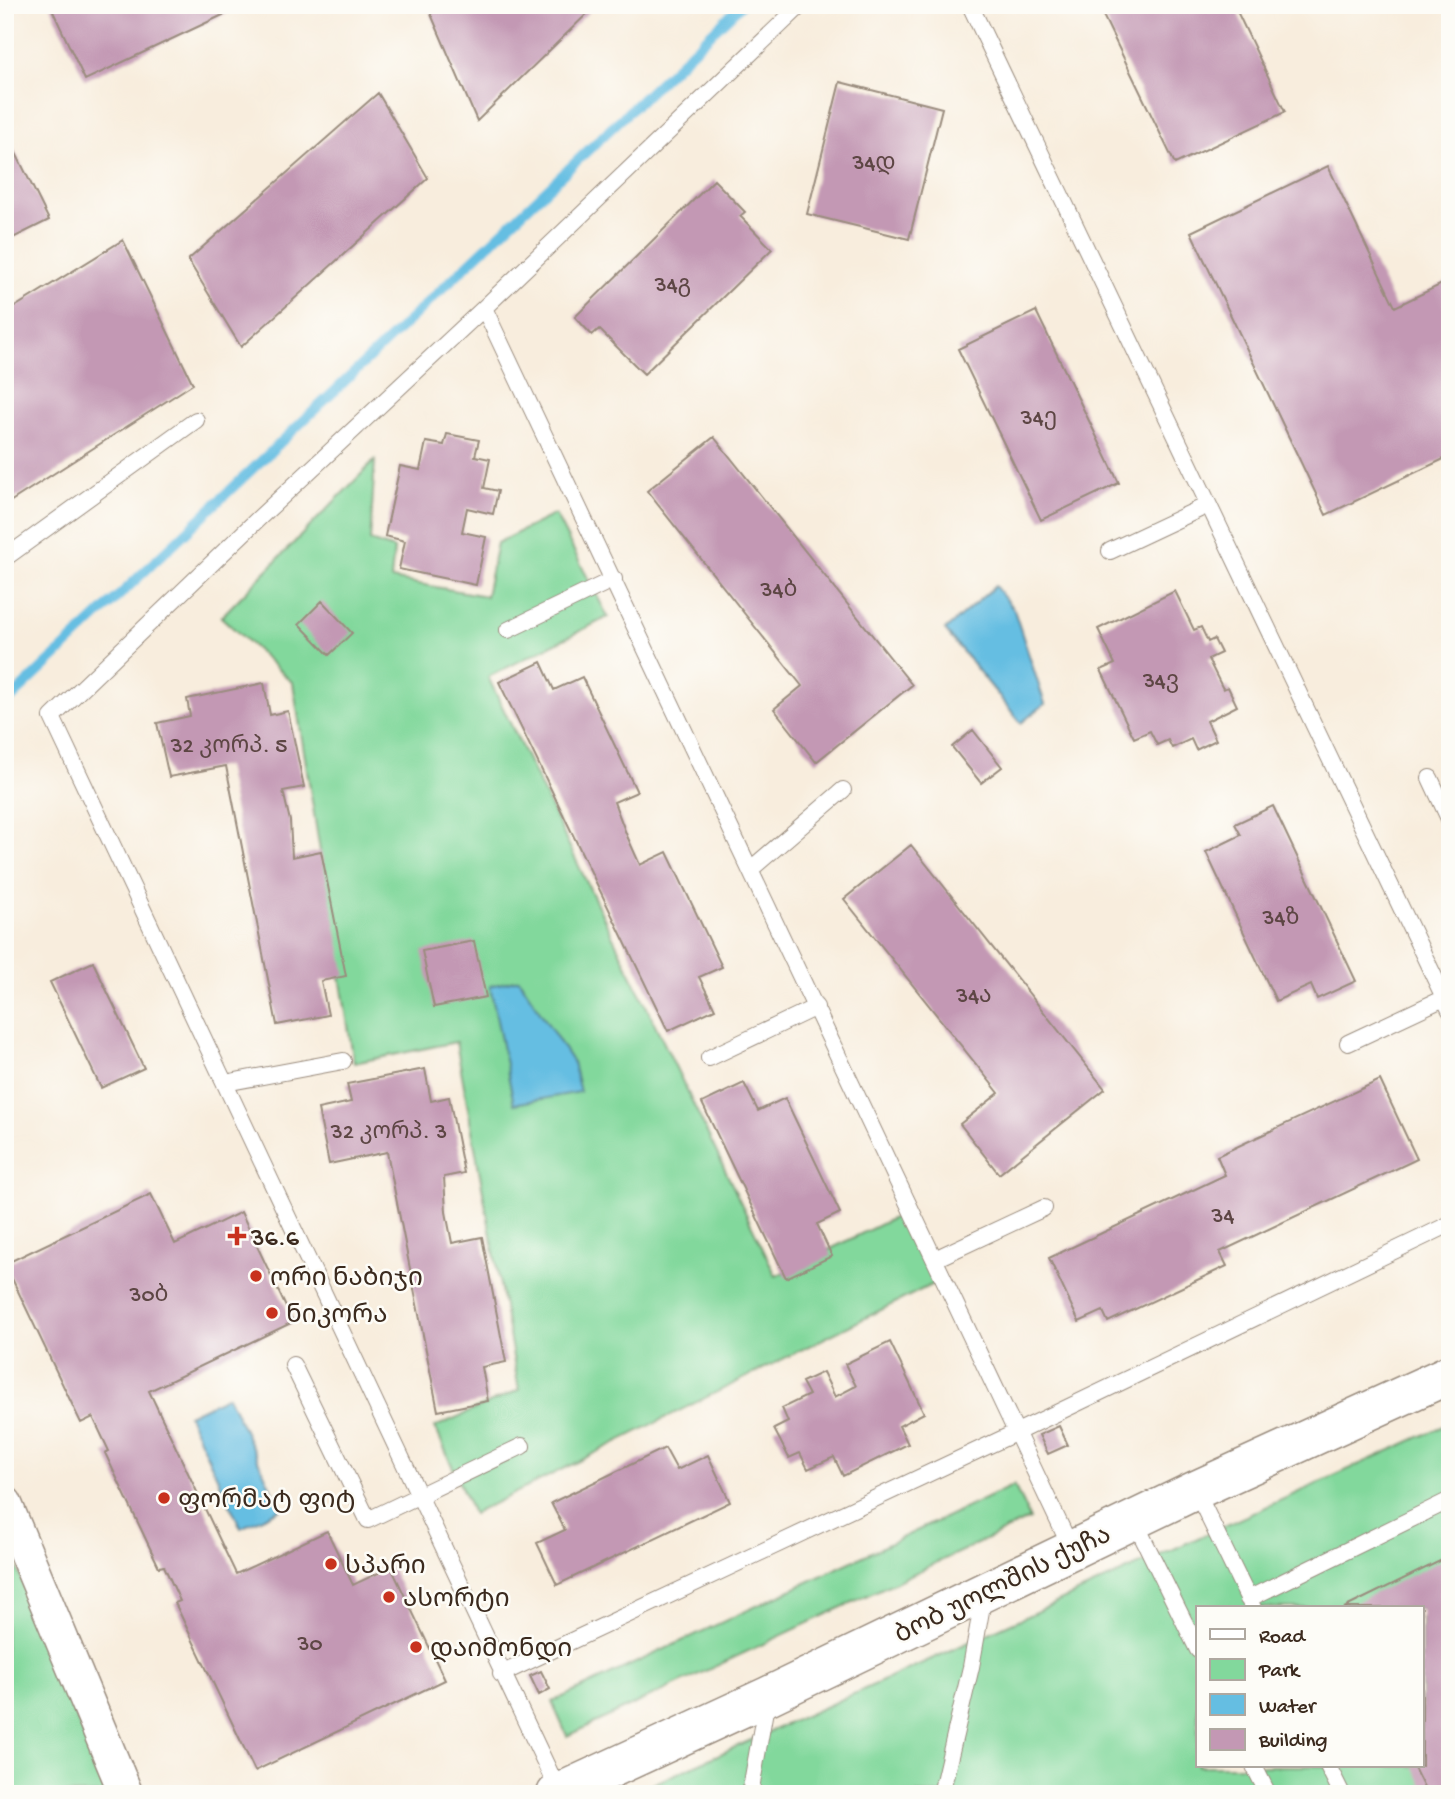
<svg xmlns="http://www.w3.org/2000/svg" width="1455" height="1799" font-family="'Gochi Hand','Noto Sans Georgian',sans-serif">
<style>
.green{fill:#82d89c;stroke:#5e815d;stroke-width:2;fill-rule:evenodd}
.water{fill:#65bee2;stroke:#507480;stroke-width:2}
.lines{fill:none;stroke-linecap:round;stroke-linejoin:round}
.stream{stroke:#65bee2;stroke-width:10}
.building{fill:#c398b4}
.service-casing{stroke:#9a8c7e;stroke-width:18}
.minor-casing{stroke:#9a8c7e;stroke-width:36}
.tertiary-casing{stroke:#9a8c7e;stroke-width:41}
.service{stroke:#fff;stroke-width:16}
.minor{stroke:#fff;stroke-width:33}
.tertiary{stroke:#fff;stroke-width:38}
.poi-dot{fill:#c8321e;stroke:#fdfcf7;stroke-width:2.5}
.labels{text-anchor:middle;stroke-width:5;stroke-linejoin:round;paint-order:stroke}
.number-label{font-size:23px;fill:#5d4644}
.poi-label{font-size:26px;fill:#3b2a1e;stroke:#fdfcf7;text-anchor:start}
.street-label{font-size:26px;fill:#3b2a1e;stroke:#fdfcf7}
</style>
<rect width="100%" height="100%" fill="#fdfcf7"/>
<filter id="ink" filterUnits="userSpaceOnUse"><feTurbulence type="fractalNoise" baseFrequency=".0143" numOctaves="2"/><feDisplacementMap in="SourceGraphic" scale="14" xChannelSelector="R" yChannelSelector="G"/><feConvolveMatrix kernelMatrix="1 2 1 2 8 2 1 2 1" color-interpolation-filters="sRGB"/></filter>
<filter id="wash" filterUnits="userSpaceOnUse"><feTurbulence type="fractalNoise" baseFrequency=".00686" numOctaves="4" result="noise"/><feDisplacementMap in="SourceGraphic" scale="28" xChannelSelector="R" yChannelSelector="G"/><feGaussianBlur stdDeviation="1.57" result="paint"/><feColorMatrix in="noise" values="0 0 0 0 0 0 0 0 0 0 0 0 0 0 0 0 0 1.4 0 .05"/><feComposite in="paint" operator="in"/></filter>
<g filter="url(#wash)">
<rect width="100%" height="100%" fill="#f8eddd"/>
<!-- green -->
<path class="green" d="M375,460L370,541L394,549L391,579L486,596L497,543L555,514L608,617L488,677L776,1276L901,1214L935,1283L473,1514L435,1427L519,1390L456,1042L354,1063L293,683L221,617Z
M1450,1423V1794H631L996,1630ZM1198,1608H1422V1766H1198Z
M1014,1485L1030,1519L567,1736L552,1702Z
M5,1538L107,1794H5Z"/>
<!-- water -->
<path class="water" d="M995,586L1014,610L1045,704L1021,723L945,630Z
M519,979L573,1063L580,1092L514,1104L490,986Z
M228,1396L281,1509L241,1528L188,1415Z"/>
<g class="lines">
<!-- stream -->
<path class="stream" d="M5,704L741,5"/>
</g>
<g id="blocks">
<!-- building -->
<path class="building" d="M50,5H244L85,80Z
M437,5H596L477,121L430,12Z
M1098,5H1234L1285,112L1175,164Z
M840,82L942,108L909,239L807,214Z
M378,93L428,178L241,347L188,260Z
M5,131L49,220L5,242Z
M1328,166L1395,307L1450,280V456L1326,515L1191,232Z
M714,180L745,212L740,216L772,249L644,374L599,329L592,335L575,317Z
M123,240L193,384L5,505V313Z
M1036,311L1119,483L1041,520L958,349Z
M447,434L479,440L475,456L490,459L484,488L498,491L493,514L467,508L462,532L486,537L476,585L399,569L405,541L385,536L400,466L420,470L426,442L444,445Z
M714,437L912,685L816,762L774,709L802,686L647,491Z
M1175,591L1194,630L1201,627L1208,642L1214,639L1221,653L1208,659L1223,689L1228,687L1237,706L1207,721L1216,740L1196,750L1191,739L1172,748L1168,740L1157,745L1150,731L1134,738L1101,670L1115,664L1098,629Z
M322,601L352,633L329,655L299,624Z
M541,662L554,690L582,677L637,792L614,802L627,836L640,865L667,852L722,967L699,977L715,1009L668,1031L499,682Z
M264,683L270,715L288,711L304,787L283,791L290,821L292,857L321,851L346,976L321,981L328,1015L277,1025L226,766L169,777L157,723L190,716L187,699Z
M973,730L1002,767L981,783L952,747Z
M1273,806L1356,981L1317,999L1311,985L1276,1001L1206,852L1241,835L1235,824Z
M911,845L1105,1089L999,1174L960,1124L999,1093L844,899Z
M474,941L486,997L434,1007L422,951Z
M93,962L144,1068L101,1088L50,982Z
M425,1069L431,1101L449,1097L464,1173L444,1177L446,1212L452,1243L482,1237L506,1362L482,1367L488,1401L438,1411L387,1152L329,1164L318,1109L351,1102L347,1084Z
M1380,1080L1417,1159L1220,1252L1227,1266L1108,1322L1103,1311L1079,1322L1049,1258L1225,1175L1217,1156Z
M744,1083L758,1111L785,1098L840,1213L817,1224L832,1256L786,1278L702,1103Z
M151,1194L175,1244L241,1212L293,1322L149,1391L236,1574L327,1531L353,1585L391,1567L445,1680L255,1771L175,1603L180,1601L164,1566L159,1567L105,1453L109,1451L93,1417L81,1423L5,1264Z
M890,1342L924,1413L899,1426L908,1444L843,1476L834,1457L808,1469L800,1453L789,1458L774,1429L788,1422L782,1408L809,1395L802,1382L823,1372L835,1397L856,1386L845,1364Z
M1059,1426L1068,1445L1048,1454L1039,1435Z
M665,1448L677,1470L708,1455L730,1502L557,1585L537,1543L565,1530L551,1503Z
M1450,1556V1794H1427L1413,1766H1422V1608H1344Z
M541,1671L550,1689L539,1695L530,1676Z"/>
</g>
</g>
<g filter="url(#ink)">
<use href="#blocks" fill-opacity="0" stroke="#9a8c7e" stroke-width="2"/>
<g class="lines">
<defs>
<path id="service" d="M970,5L1450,1010
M484,308L801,5
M1110,551L1208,505
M5,558L196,420
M508,630L614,579
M1430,778L1450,821
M751,869L843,790
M1348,1043L1444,998
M709,1058L816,1007
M225,1083L343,1061
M935,1259L1044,1208
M293,1365L368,1520L522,1446
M1196,1491L1253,1608
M1134,1520L1198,1650
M1248,1599L1450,1500
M501,1674L1017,1432L1450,1224
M1254,1766L1268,1794
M1328,1766L1342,1794
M559,1792L52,717L258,519L484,308L1072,1550
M750,1794L767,1699
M941,1794L971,1667L984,1594"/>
<path id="minor" d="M5,1503L126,1794"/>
<path id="tertiary" d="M556,1794L768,1696L1196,1490L1450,1374"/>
</defs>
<!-- service casing -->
<use href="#service" class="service-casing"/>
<!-- minor casing -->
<use href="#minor" class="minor-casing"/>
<!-- tertiary casing -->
<use href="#tertiary" class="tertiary-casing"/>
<!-- service -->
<use href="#service" class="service"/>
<!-- minor -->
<use href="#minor" class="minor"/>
<!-- tertiary -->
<use href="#tertiary" class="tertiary"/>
</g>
</g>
<!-- markers -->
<g class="poi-dot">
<path d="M233.5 1225.5h7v7h7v7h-7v7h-7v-7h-7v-7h7z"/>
<circle cx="256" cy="1276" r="7"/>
<circle cx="272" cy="1313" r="7"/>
<circle cx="164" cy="1498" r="7"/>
<circle cx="331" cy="1564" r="7"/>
<circle cx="389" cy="1597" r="7"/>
<circle cx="416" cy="1647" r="7"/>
</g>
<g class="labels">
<!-- number labels -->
<g class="number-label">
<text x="874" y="169">34დ</text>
<text x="673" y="291">34გ</text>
<text x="1039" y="424">34ე</text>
<text x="779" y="596">34ბ</text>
<text x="1161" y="687">34ვ</text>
<text x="229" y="752">32 კორპ. 5</text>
<text x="1281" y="924">34ზ</text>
<text x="974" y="1002">34ა</text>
<text x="389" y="1138">32 კორპ. 3</text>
<text x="1223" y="1222">34</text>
<text x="149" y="1301">30ბ</text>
<text x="310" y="1650">30</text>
</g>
<!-- poi labels -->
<g class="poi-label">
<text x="251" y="1245">36.6</text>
<text x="270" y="1285">ორი ნაბიჯი</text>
<text x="286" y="1322">ნიკორა</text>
<text x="178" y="1507">ფორმატ ფიტ</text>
<text x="345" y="1573">სპარი</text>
<text x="403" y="1606">ასორტი</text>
<text x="430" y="1656">დაიმონდი</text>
</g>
<!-- street labels -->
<g class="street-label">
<text transform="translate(1002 1583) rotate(-26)" y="9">ბობ უოლშის ქუჩა</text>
</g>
</g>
<!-- margin -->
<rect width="1455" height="1799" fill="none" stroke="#fdfcf7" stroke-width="28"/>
<!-- legend -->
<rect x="1196" y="1606" width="228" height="161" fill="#fdfcf7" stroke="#afa8a0" stroke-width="2"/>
<rect x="1210" y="1629" width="35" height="10" fill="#ffffff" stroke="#afa8a0" stroke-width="2"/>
<text x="1259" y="1642" font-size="21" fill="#3b2a1e">Road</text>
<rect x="1210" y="1659" width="35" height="21" fill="#82d89c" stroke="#afa8a0" stroke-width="2"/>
<text x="1259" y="1676" font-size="21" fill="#3b2a1e">Park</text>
<rect x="1210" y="1694" width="35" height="21" fill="#65bee2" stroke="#afa8a0" stroke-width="2"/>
<text x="1259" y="1712" font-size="21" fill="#3b2a1e">Water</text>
<rect x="1210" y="1729" width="35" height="21" fill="#c398b4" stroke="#afa8a0" stroke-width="2"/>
<text x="1259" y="1746" font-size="21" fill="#3b2a1e">Building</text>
</svg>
